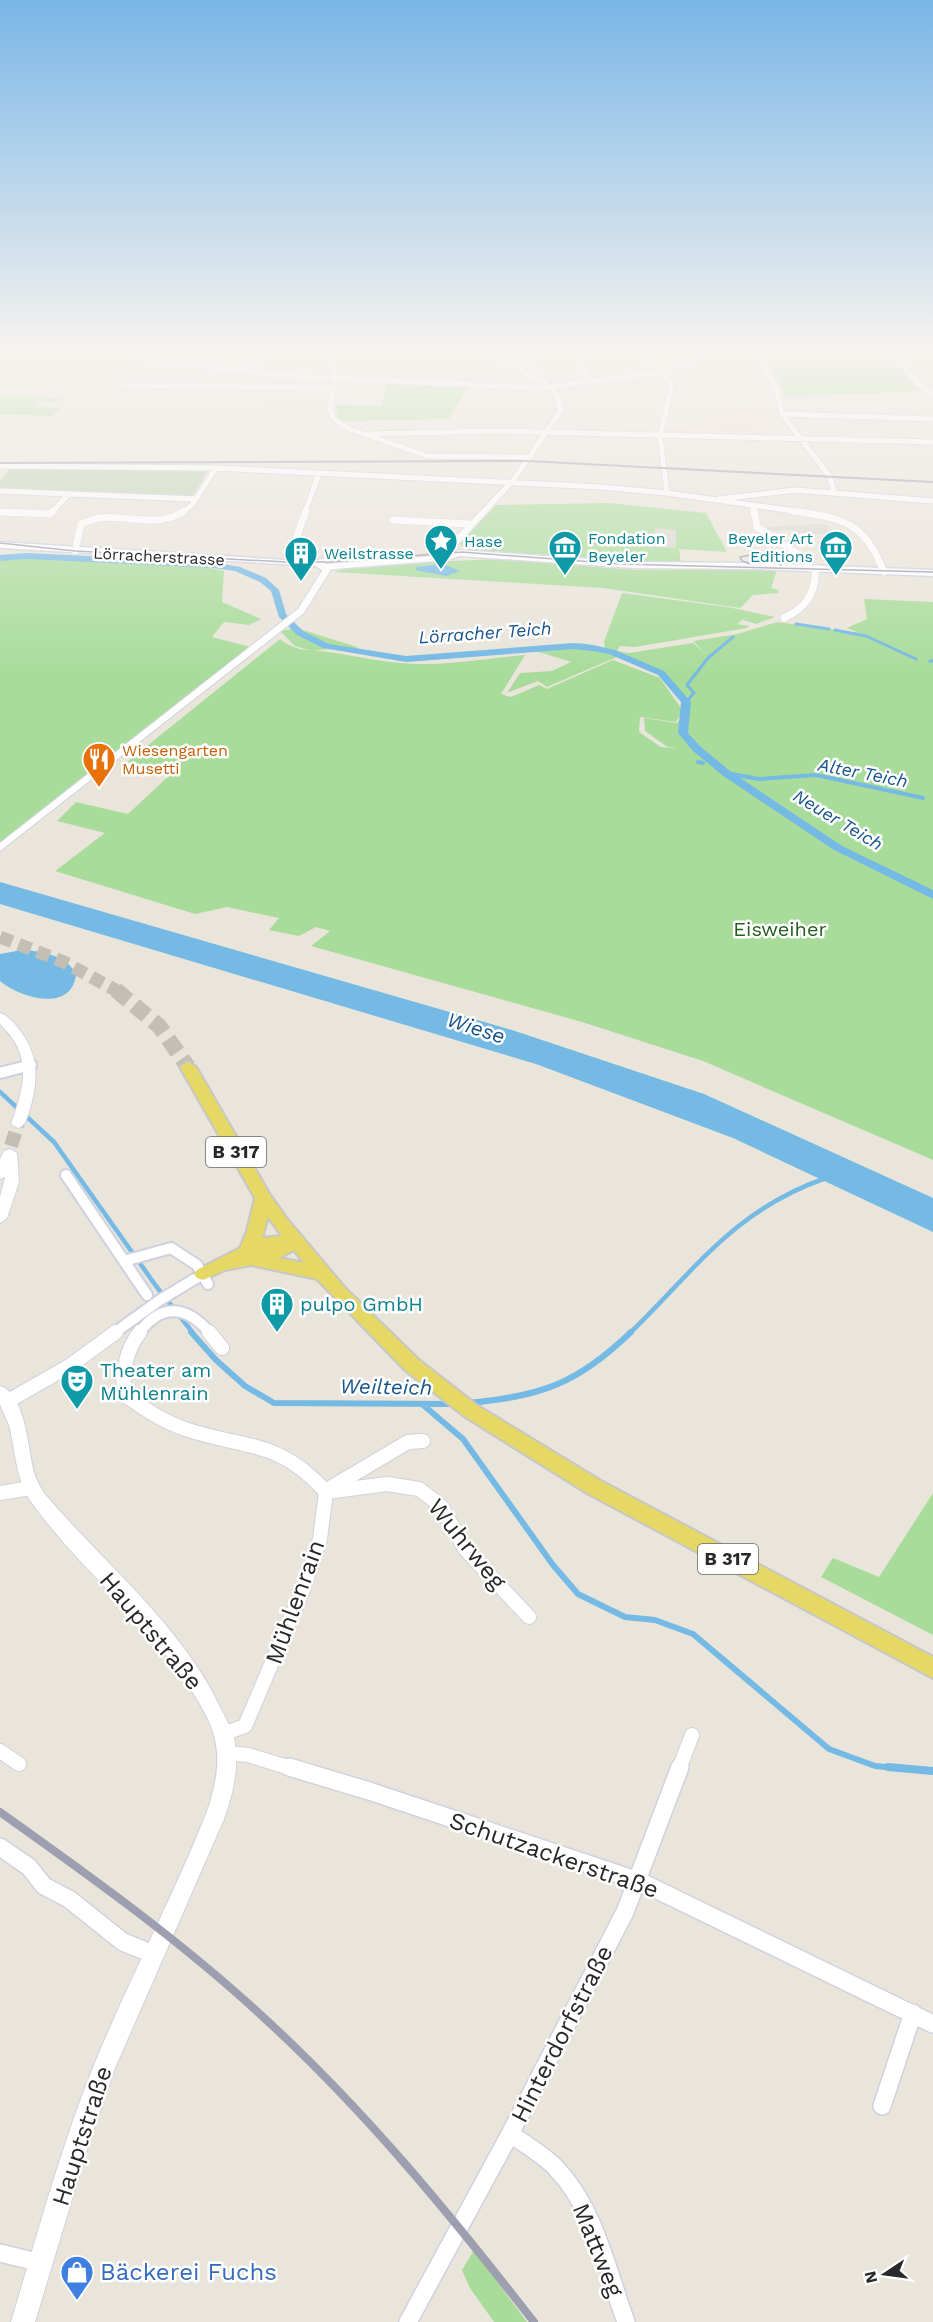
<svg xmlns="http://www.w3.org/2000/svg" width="933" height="2322" font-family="'Work Sans',sans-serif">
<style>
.education{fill:#eae4cb}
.medical{fill:#f0dad8}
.green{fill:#a9dc9b}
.cemetery{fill:#bed2b3}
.pitch{fill:#b9e397}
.plaza{fill:#dad8d1}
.water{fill:#75b9e5}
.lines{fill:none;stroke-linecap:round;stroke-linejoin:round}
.stream-far5{stroke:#75b9e5;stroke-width:2}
.stream-far4{stroke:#75b9e5;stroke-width:3}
.stream-far3{stroke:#75b9e5;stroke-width:4}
.stream-far2{stroke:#75b9e5;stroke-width:4.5}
.stream-far1{stroke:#75b9e5;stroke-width:6}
.stream{stroke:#75b9e5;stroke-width:8}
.canal{fill:#75b9e5;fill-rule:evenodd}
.tertiary-tunnel{stroke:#c3bfb7;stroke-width:14;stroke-dasharray:14 7;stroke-linecap:butt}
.primary-tunnel-far1{stroke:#c3bfb7;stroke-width:13;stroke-dasharray:13 7;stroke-linecap:butt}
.primary-tunnel{stroke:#c3bfb7;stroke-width:16;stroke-dasharray:16 8;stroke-linecap:butt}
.minor-far4-casing{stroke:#d0d1e0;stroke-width:7}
.minor-far3-casing{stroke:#d0d1e0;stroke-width:8}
.minor-far2-casing{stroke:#d0d1e0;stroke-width:14}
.minor-far1-casing{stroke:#d0d1e0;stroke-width:16}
.minor-casing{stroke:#d0d1e0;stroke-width:20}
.tertiary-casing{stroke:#d0d1e0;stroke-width:2}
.secondary-casing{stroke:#d0d1e0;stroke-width:3}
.primary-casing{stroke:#c7c7c7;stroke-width:4}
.minor-far4{stroke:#fff;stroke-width:5}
.minor-far3{stroke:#fff;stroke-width:7}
.minor-far2{stroke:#fff;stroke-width:10}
.minor-far1{stroke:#fff;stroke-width:14}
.minor{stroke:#fff;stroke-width:17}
.tertiary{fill:#fff;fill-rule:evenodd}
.secondary{fill:#fff;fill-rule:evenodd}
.primary{fill:#e5d864;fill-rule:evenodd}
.tram{stroke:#9e9eb1;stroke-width:1.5}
.rail-far1{stroke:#9e9eb1;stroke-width:2}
.rail{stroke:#9e9eb1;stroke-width:8}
.labels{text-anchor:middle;stroke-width:5;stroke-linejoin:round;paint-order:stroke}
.far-culture-label{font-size:16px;fill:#0d838f;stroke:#fff;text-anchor:start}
.far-street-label{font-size:16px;fill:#282828;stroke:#fff}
.far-food-label{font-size:16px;fill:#c56008;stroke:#fff;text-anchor:start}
.far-water-label{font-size:18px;font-style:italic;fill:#17558d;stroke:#fff}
.shield{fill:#fff;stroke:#686868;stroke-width:1.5}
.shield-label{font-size:18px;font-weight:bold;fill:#282828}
.park-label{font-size:20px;fill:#245f1f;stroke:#fff}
.culture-label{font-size:20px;fill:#0d838f;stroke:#fff;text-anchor:start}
.water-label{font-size:21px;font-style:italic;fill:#17558d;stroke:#fff}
.near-street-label{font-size:24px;fill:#282828;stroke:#fff}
.near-shop-label{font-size:24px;fill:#366cbe;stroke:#fff;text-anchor:start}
</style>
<rect width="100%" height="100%" fill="#eae5db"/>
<!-- education -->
<path class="education" d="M276,389H289L285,399L327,400L322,411H278L272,422H257Z"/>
<!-- medical -->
<path class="medical" d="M765,412L770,419L755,421L765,435L669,434L666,428L717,427L711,413Z"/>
<!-- green -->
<path class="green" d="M888,351L921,391L786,397L770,364L771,360L786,355Z
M387,382L468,387L449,419L341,421L337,416L336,405L381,406Z
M0,406L61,408L52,416L0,414Z
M609,503L706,513L727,552L679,549L681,563L621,562L464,549L460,543L496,505Z
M32,557L206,567L224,571L222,602L261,619L249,625L224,622L212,637L254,648L0,848V560Z
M498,559L634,570H777L771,588L778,590L779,593L753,595L740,608L603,588L335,572L346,568L405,563Z
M622,593L728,607L775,617L756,624L743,620L746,617L737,624L749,626L747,628L635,647L620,646L617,651L629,653L693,643L706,654L693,641L737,634L777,622L859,633L847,628L867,619L864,599L933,602V1160L703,1061L582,1022L311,946L330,931L316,927L299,936L269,930L279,918L227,907L195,914L55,871L105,833L57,821L76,802L128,814L172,773L127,762L280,639C299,653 307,649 328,652C357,656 385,663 414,664C450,665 489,658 525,655L501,694L511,697L539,685L547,689L613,660L660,678L683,711L676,722L640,717L639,732L661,747L676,748L666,746L645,731L644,718L677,723L690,708L663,673L619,656L547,687L538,681L507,693L520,673L552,671L571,662L536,651L419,661L328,649L312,651L295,646L280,631L297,628L357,647L360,651L404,657H433L581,643L605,648L604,642Z
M933,1493V1635L821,1577L833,1558L879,1577Z
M474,2250L527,2322H494L470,2288L462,2270Z"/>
<!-- cemetery -->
<path class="cemetery" d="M12,467L206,470L208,471L193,496L186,497L0,489V481Z"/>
<!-- pitch -->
<path class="pitch" d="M0,395L63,398L57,403L40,402L35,407L0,406Z"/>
<!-- plaza -->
<path class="plaza" d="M819,524L828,526L826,527L836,533L800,536L793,530L769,531L766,527Z
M656,528L676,530V548L647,547Z"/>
<!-- water -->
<path class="water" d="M443,564L460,571L446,576L415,570L417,567Z
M0,882L512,1030L704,1094L933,1198V1232L733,1138L536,1064L0,904Z
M22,950C40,951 68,955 76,975C71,1014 19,997 0,981V954Z"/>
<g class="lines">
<!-- stream-far5 -->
<path class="stream-far5" d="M637,346L653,358"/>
<!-- stream-far4 -->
<path class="stream-far4" d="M796,624L829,629
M835,630L866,636L916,659
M930,661H933
M686,702L694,693L687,685L708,658L733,637"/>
<!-- stream-far3 -->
<path class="stream-far3" d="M698,762L703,763
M726,773L759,779L816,775L923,798"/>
<!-- stream-far2 -->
<path class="stream-far2" d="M0,1092L54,1142L156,1286L193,1333
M630,1333C696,1269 734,1210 826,1178"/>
<!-- stream-far1 -->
<path class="stream-far1" d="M191,1332L216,1360L245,1386L274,1403L453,1404
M468,1403C542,1396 577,1384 631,1332
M422,1404L463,1439L553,1565L578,1594L625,1617L655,1620L693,1634L829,1749L875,1766L906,1769"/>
<!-- stream -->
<path class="stream" d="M888,1767L933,1771"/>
<!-- canal -->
<path class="canal" d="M27,553L213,562L240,567L266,578L279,590L286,614L303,631L329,644L406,656L573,643L593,645L615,650L664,671L691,702L688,733L701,747L730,771L842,846L933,890V899L834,850L722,775L693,751L678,733L681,702L658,675L609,654L593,651L573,649L406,662L323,648L297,635L279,617L271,591L260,582L235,571L213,568L27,559L0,561V555Z"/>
<!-- tertiary-tunnel -->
<path class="tertiary-tunnel" d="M11,1146L18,1124"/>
<!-- primary-tunnel-far1 -->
<path class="primary-tunnel-far1" d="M0,937L64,962L119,992"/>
<!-- primary-tunnel -->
<path class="primary-tunnel" d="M116,990L159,1026L188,1067"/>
<defs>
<path id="minor-far4" d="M113,346C160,370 218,364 269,375L541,388L664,372L725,346
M327,346L335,379L330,408L333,418L347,428L427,456L530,457
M440,346L511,362L532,379L544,380
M575,346L579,364L593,383
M617,346L655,366L672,384L660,436L667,493
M885,346L923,388L933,394
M242,370L261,358L266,346
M124,385L335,388
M782,414L933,419
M367,434L494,431L933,442
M0,466L216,468L601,487L667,493L802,512
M0,491L69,494L52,512
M834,492L830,477L782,414L777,391L763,363C794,342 853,350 890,350
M69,494L195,499
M719,499L795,490L933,501
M753,507L754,512
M0,512H8
M182,512L192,505L216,468
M305,512L319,474"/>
<path id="minor-far3" d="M754,511L757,527L807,560L810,568
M792,511C842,518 864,521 884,572
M0,512L50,514L53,511
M393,520L471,524
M296,539L306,511
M75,551L81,524C87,522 93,519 99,518C125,515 162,528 184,511
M784,618C806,608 817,592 815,568"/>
<path id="minor-far2" d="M0,1073L31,1065
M66,1175L147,1295
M124,1261L171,1248L197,1265L208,1284
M114,1333L160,1300L203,1274
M139,1333C162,1302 187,1306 210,1333"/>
<path id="minor-far1" d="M140,1332C126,1350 122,1371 124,1394C143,1408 162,1421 185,1429C245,1449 279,1439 326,1492L320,1539L302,1592L245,1726L223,1734
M209,1332L222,1348
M8,1401L71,1365L116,1332
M325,1491L408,1442L423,1441
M326,1492L387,1484L419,1489L441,1506L465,1549L529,1617
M0,1493L30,1488
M0,1751L19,1764
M226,1753L248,1755L294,1769
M679,1769L692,1735"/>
<path id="minor" d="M289,1767L369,1791L639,1881L933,2024
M0,1847L29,1867L44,1886L69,1899L123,1942L153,1954
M882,2106L913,2013
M510,2134C525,2144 542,2154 555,2167C595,2208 607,2270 626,2322
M0,2253L41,2263
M408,2322L510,2134L625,1912L680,1767"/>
<path id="tertiary" d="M504,346H510L559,393L564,410L516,481L453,550H447V546L511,479L558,410L554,395Z
M325,566L332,568L304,613L0,851V843L298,609Z
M0,1013C9,1016 16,1025 21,1032C39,1056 38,1081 30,1109C27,1117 26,1126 18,1128L11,1124C25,1085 33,1055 0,1024Z
M10,1149L17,1153L19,1182L7,1218L0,1223V1197L5,1177L0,1179V1159L4,1151Z
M0,1386C26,1394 28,1450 34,1472C36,1480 40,1486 44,1493C103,1563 182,1625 221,1709C226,1718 231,1728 234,1738C240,1766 233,1794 224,1819L115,2068L90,2140L35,2322H11C37,2236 60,2149 94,2065C128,1982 170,1903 204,1819C214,1794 221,1766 215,1739C211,1722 201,1705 191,1690C147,1620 80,1570 32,1503C16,1480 16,1455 10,1429C8,1420 3,1413 0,1404C0,1399 0,1391 0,1386Z"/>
<path id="secondary" d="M0,542L286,560H317L330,557V561L324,564L447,555L459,550L633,562L757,563L933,570V576L757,569L633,568L460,556L448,560L322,570L316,566L0,548Z"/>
<path id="primary" d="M188,1062L196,1067L270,1195L287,1219L346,1289L419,1360L478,1406L601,1481L933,1657V1678L587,1493L464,1416L405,1370L317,1279L251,1265L225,1270L203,1280L197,1278L194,1274L197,1270L240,1248L247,1231L255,1198L180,1067ZM268,1217L282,1236L262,1238ZM294,1250L304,1263L279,1258Z"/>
</defs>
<!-- minor-far4 casing -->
<use href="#minor-far4" class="minor-far4-casing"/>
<!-- minor-far3 casing -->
<use href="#minor-far3" class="minor-far3-casing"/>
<!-- minor-far2 casing -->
<use href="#minor-far2" class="minor-far2-casing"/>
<!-- minor-far1 casing -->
<use href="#minor-far1" class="minor-far1-casing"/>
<!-- minor casing -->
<use href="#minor" class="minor-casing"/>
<!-- tertiary casing -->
<use href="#tertiary" class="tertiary-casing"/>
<!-- secondary casing -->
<use href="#secondary" class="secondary-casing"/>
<!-- primary casing -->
<use href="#primary" class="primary-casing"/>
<!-- minor-far4 -->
<use href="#minor-far4" class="minor-far4"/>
<!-- minor-far3 -->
<use href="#minor-far3" class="minor-far3"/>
<!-- minor-far2 -->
<use href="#minor-far2" class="minor-far2"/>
<!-- minor-far1 -->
<use href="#minor-far1" class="minor-far1"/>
<!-- minor -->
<use href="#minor" class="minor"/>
<!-- tertiary -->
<use href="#tertiary" class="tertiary"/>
<!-- secondary -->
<use href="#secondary" class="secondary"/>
<!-- primary -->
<use href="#primary" class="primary"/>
<!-- tram -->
<path class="tram" d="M0,543L75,551L286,562H328L462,552L620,564L933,572
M750,564L742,561L740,557L756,554L781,565"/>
<!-- rail-far1 -->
<path class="rail-far1" d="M0,463L527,461L933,482"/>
<!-- rail -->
<path class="rail" d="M0,1812C90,1876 181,1941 262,2016C363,2108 450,2214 534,2322"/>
</g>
<!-- sky -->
<linearGradient id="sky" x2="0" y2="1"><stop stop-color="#7ab6e7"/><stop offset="0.52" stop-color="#f6f3ef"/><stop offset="1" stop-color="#f6f3ef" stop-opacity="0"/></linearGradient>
<rect width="933" height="671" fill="url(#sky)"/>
<!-- icons -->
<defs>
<symbol id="sight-pin" viewBox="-11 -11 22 30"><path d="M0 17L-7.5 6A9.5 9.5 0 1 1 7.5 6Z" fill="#0f9aa8" stroke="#fff"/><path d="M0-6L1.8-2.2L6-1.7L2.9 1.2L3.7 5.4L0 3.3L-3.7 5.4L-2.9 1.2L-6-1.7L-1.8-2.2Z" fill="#fff"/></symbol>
<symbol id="museum-pin" viewBox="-11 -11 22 30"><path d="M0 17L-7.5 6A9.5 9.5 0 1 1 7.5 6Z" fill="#0f9aa8" stroke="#fff"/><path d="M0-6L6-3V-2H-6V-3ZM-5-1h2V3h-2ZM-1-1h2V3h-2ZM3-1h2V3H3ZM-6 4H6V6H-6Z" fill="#fff"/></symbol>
<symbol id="building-pin" viewBox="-11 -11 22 30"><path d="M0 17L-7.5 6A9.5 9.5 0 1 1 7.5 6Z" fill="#0f9aa8" stroke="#fff"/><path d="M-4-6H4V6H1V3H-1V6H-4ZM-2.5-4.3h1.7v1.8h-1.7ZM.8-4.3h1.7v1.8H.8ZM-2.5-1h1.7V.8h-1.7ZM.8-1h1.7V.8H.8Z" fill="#fff"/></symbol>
<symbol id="restaurant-pin" viewBox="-11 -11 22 30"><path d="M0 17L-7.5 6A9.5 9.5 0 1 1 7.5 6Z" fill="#e8710a" stroke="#fff"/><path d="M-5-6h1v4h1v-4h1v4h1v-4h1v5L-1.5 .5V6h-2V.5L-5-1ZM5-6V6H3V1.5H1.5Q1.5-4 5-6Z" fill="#fff"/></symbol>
<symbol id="theatre-pin" viewBox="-11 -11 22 30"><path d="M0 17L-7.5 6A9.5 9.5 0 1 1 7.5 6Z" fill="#0f9aa8" stroke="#fff"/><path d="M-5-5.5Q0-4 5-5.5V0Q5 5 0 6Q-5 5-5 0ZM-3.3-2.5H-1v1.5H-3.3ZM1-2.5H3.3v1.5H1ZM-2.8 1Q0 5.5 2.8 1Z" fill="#fff"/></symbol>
<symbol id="shop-pin" viewBox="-11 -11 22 30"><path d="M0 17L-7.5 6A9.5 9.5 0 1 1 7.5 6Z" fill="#3f7fe0" stroke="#fff"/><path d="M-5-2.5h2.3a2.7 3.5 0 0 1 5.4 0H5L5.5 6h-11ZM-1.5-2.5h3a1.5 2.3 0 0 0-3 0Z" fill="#fff"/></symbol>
</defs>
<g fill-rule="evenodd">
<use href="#sight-pin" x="422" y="522" width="38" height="52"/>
<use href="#museum-pin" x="546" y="528" width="38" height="52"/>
<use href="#museum-pin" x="817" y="528" width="38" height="52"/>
<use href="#building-pin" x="282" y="534" width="38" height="52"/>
<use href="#restaurant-pin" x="80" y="740" width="38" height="52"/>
<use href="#building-pin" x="258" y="1285" width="38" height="52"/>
<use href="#theatre-pin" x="58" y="1362" width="38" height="52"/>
<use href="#shop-pin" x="58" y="2253" width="38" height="52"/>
</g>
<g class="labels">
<!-- far-culture labels -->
<g class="far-culture-label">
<text x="588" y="544">Fondation<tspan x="588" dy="18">Beyeler</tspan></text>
<text x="813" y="544" text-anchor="end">Beyeler Art<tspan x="813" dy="18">Editions</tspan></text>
<text x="464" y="547">Hase</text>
<text x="324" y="559">Weilstrasse</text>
</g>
<!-- far-street labels -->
<g class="far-street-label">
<text transform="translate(159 556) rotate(3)" y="6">Lörracherstrasse</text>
</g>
<!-- far-food labels -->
<g class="far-food-label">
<text x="122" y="756">Wiesengarten<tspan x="122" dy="18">Musetti</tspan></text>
</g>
<!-- far-water labels -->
<g class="far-water-label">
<text transform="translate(485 633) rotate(-4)" y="6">Lörracher Teich</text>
<text transform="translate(863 773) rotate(11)" y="6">Alter Teich</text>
<text transform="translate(838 820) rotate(31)" y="6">Neuer Teich</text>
</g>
<!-- shield labels -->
<g class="shield">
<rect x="206" y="1137" width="60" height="30" rx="4.5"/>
<rect x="698" y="1544" width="60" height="30" rx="4.5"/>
</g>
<g class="shield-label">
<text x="236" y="1158">B 317</text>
<text x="728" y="1565">B 317</text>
</g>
<!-- park labels -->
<g class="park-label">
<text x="780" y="936">Eisweiher</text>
</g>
<!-- culture labels -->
<g class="culture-label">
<text x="300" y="1311">pulpo GmbH</text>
<text x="100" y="1377">Theater am<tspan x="100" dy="23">Mühlenrain</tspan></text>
</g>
<!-- water labels -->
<g class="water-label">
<text transform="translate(476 1028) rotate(18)" y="7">Wiese</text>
<text transform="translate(386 1387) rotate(1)" y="7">Weilteich</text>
</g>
<!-- near-street labels -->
<g class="near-street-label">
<text transform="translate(467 1544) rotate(51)" y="8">Wuhrweg</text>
<text transform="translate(295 1602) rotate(-70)" y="8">Mühlenrain</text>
<text transform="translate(151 1631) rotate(50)" y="8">Hauptstraße</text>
<text transform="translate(554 1855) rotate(19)" y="8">Schutzackerstraße</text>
<text transform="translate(562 2034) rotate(-63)" y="8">Hinterdorfstraße</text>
<text transform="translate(82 2136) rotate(-72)" y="8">Hauptstraße</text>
<text transform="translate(598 2250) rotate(68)" y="8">Mattweg</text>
</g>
<!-- near-shop labels -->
<g class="near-shop-label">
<text x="100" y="2280">Bäckerei Fuchs</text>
</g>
</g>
<!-- north arrow -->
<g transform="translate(885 2274) rotate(257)" stroke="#ffffff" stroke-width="4.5" paint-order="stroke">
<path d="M0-4.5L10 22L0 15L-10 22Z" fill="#282828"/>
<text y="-9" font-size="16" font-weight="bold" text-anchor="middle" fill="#282828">N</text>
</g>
</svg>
